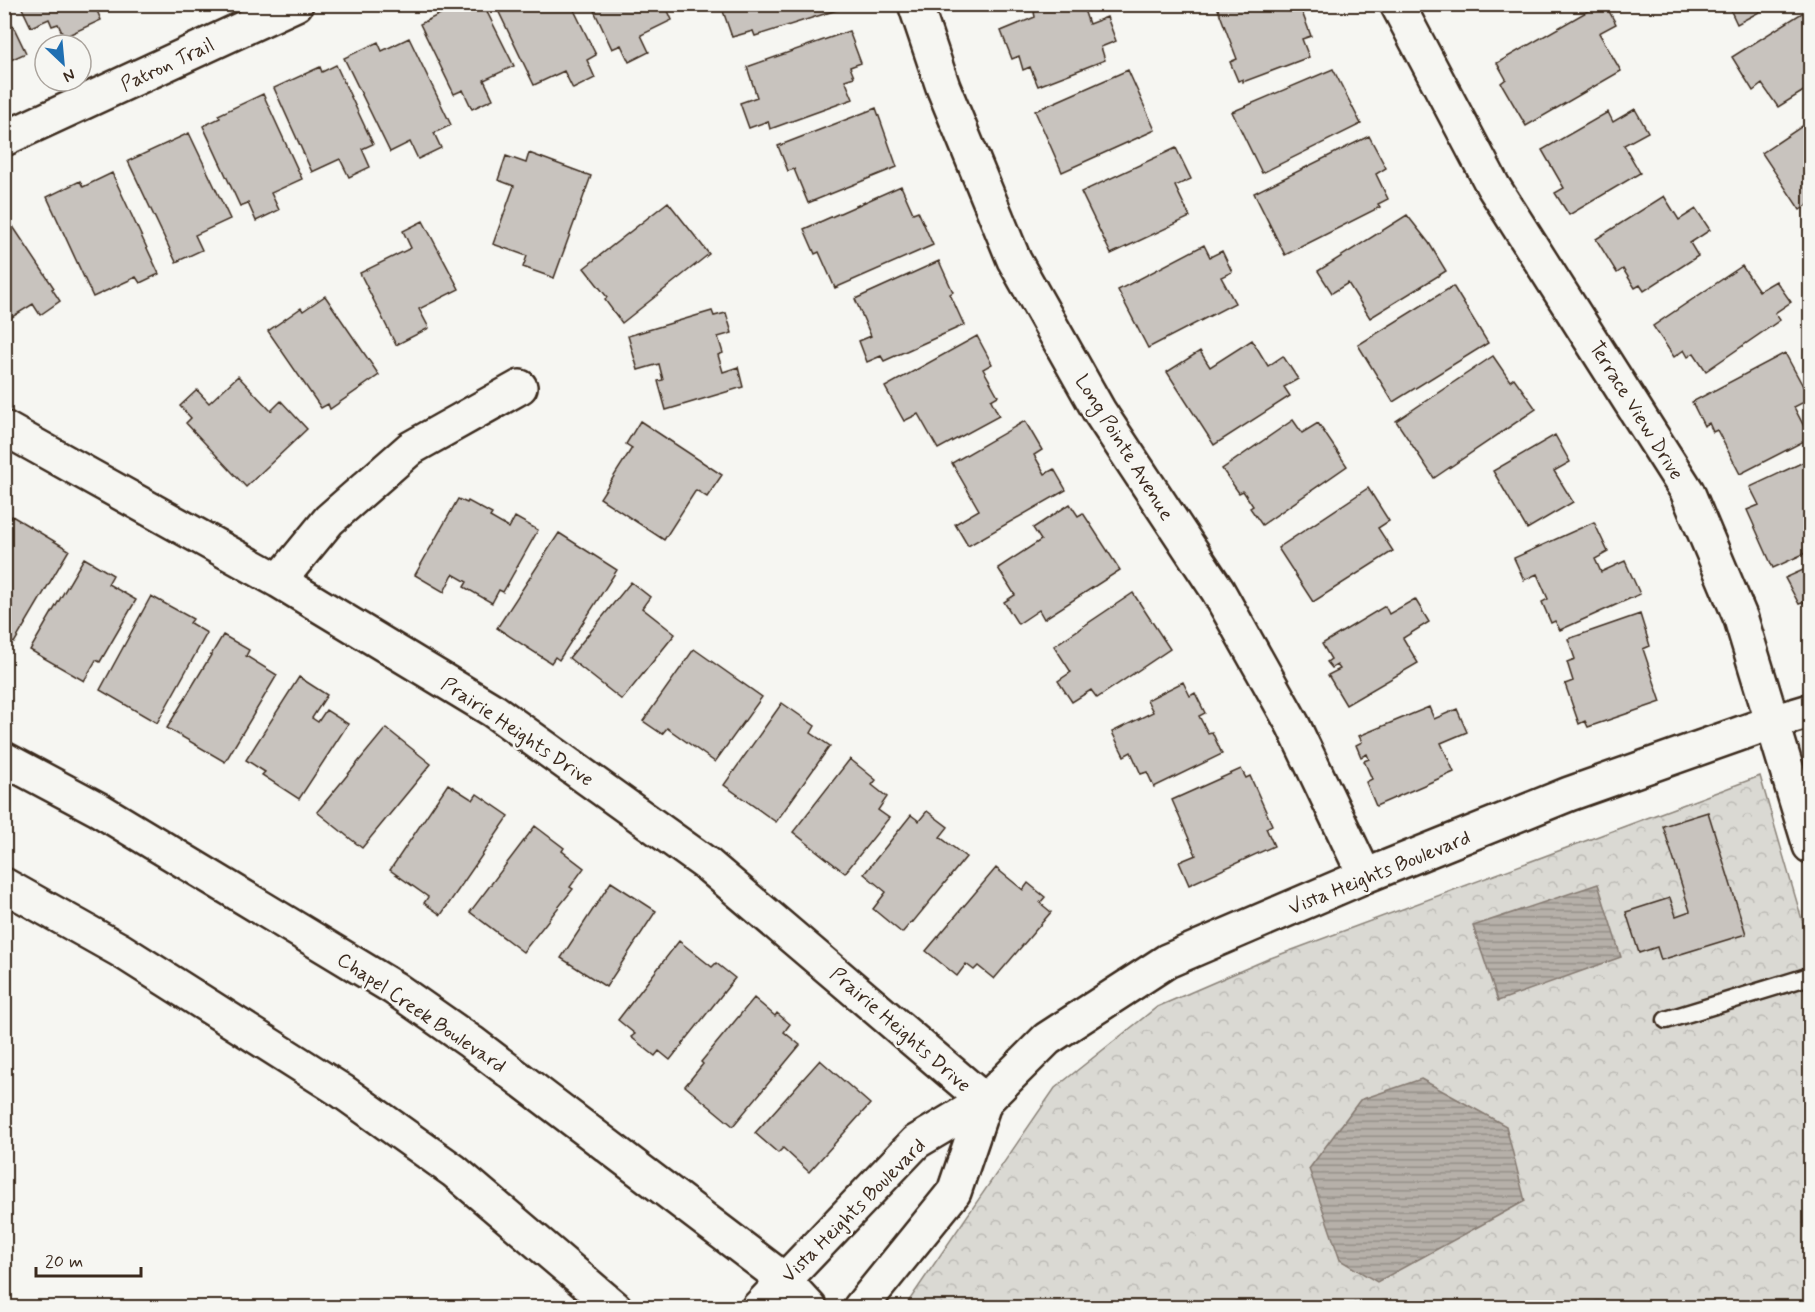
<svg xmlns="http://www.w3.org/2000/svg" width="1815" height="1312" font-family="Mynerve,sans-serif">
<style>
.park{fill:url(#park-crowns);stroke:#8a8278;stroke-width:1.5}
.water{fill:url(#water-rules);stroke:#857a71;stroke-width:1.5}
.building{fill:#c8c3be;stroke:#3b2a1e;stroke-width:1.5}
.lines{fill:none;stroke-linecap:round;stroke-linejoin:round}
.service-casing{stroke:#3b2a1e;stroke-width:21}
.minor-casing{stroke:#3b2a1e;stroke-width:38}
.secondary-casing{stroke:#3b2a1e;stroke-width:38}
.service{stroke:#f6f6f2;stroke-width:16}
.minor{stroke:#f6f6f2;stroke-width:33}
.secondary{stroke:#f6f6f2;stroke-width:33}
.labels{text-anchor:middle;stroke-width:5;stroke-linejoin:round;paint-order:stroke}
.street-label{font-size:20px;fill:#3b2a1e;stroke:#f6f6f2}
</style>
<defs>
<pattern id="park-crowns" width="20" height="18" patternUnits="userSpaceOnUse" patternTransform="scale(1.5)"><rect width="20" height="18" fill="#dad9d3"/><path d="M2 6a3 3 0 1 1 6 0M12 15a3 3 0 1 1 6 0" fill="none" stroke="#bcbab5"/></pattern>
<pattern id="water-rules" width="6" height="5" patternUnits="userSpaceOnUse" patternTransform="scale(1.5)"><rect width="6" height="5" fill="#b6b0a9"/><path d="M0 2.5h6" fill="none" stroke="#958f89"/></pattern>
</defs>
<rect width="100%" height="100%" fill="#f6f6f2"/>
<filter id="ink" filterUnits="userSpaceOnUse"><feTurbulence type="fractalNoise" baseFrequency=".0167" numOctaves="2"/><feDisplacementMap in="SourceGraphic" scale="12" xChannelSelector="R" yChannelSelector="G"/><feConvolveMatrix kernelMatrix="1 2 1 2 8 2 1 2 1" color-interpolation-filters="sRGB"/></filter>
<g filter="url(#ink)">
<!-- park -->
<path class="park" d="M1760,776L1810,947V1307L904,1308L1055,1088L1157,1007L1268,959Z"/>
<!-- water -->
<path class="water" d="M1598,884L1621,957L1498,1001L1473,926Z
M1421,1079L1506,1126L1525,1201L1377,1282L1340,1260L1309,1169L1360,1100Z"/>
<!-- building -->
<path class="building" d="M20,4H94L101,20L64,37L58,24L52,26L49,19L31,27Z
M460,4H483L514,66L484,80L493,99L472,109L463,90L454,94L420,24Z
M495,4H571L596,55L587,60L595,78L573,89L564,71L534,85Z
M591,4H665L672,20L641,35L649,52L629,62L621,45L612,49Z
M737,4H838L840,9L755,36L753,31L732,37L723,11L738,6Z
M1054,4H1082L1089,24L1107,17L1116,41L1101,47L1105,60L1038,86L1030,67L1023,70L1019,56L1012,59L1001,31L1035,17L1034,12Z
M1216,4H1299L1311,36L1302,39L1309,57L1243,82V79L1238,81L1230,62L1237,59Z
M1600,4H1605L1616,24L1599,33L1621,71L1526,126L1501,83L1506,79L1497,63Z
M1718,4H1774L1737,24L1728,5L1720,8Z
M4,7L26,53L4,63Z
M1810,8V87L1778,107L1762,84L1753,91L1732,57Z
M849,31L861,63L850,67L854,77L845,80L853,99L770,129L768,121L749,128L740,103L757,97L747,67Z
M409,38L451,125L434,133L441,148L418,159L410,142L390,152L344,58L378,42L382,51Z
M336,65L373,144L362,149L370,167L349,177L340,159L312,172L274,88L320,67L322,72Z
M1333,69L1361,124L1262,173L1232,112Z
M1128,70L1155,130L1062,172L1035,111Z
M263,94L302,179L271,193L279,210L256,221L248,203L240,206L203,126L220,118L218,115Z
M876,108L897,167L808,203L794,169L788,171L778,146Z
M1635,109L1648,132L1624,145L1640,173L1569,215L1555,193L1564,188L1542,150L1608,112L1613,122Z
M1810,121V203L1800,210L1762,153Z
M189,133L230,219L195,235L202,250L176,262L128,161Z
M1369,136L1386,168L1376,174L1388,199L1378,204L1380,207L1285,255L1254,193Z
M1176,148L1191,179L1175,186L1190,217L1111,254L1081,192Z
M529,153L591,176L554,278L523,267L527,256L493,244L514,186L498,180L506,156L526,163Z
M112,173L159,274L140,283L136,277L93,297L47,197L80,181L83,187Z
M901,186L913,213L918,211L933,245L835,288L819,252L815,254L804,229Z
M1664,196L1679,220L1696,209L1710,230L1690,243L1698,256L1644,291L1640,285L1635,288L1623,269L1617,273L1596,239Z
M668,202L709,254L622,323L605,300L607,297L584,268Z
M1407,215L1429,243L1446,271L1370,318L1348,283L1332,293L1318,271Z
M423,221L459,289L419,309L429,328L396,345L360,273L411,248L403,231Z
M10,222L54,288L52,289L60,301L40,315L33,304L4,322V226Z
M1204,245L1210,257L1222,251L1232,272L1221,277L1235,303L1148,348L1118,290Z
M939,261L953,292L950,294L964,325L884,361L881,356L867,362L859,341L871,336L855,299Z
M1742,266L1759,291L1776,281L1791,302L1775,313L1780,320L1706,371L1694,353L1688,357L1684,350L1674,357L1653,326Z
M1453,286L1488,343L1393,402L1358,345Z
M325,296L379,375L330,409L328,404L321,408L268,331L301,308L303,311Z
M712,311L714,316L726,313L732,333L718,337L723,353L718,355L723,372L738,367L743,387L666,410L658,381L663,380L659,364L638,370L628,336Z
M977,336L992,364L983,369L998,396L991,400L999,416L938,449L918,414L904,421L885,387Z
M1252,340L1268,366L1283,356L1298,379L1284,387L1290,396L1214,445L1167,372L1200,351L1210,367Z
M1785,353L1810,399L1794,407L1810,438L1740,474L1717,430L1713,432L1709,423L1704,426L1692,402Z
M1493,356L1510,381L1514,378L1536,409L1434,478L1396,421Z
M238,376L271,411L281,401L307,429L246,487L186,423L191,418L180,406L197,390L209,403Z
M1293,420L1302,433L1318,423L1347,466L1262,525L1250,508L1253,506L1243,491L1239,493L1222,469Z
M640,421L722,475L707,497L696,490L664,540L600,498L632,448L626,444Z
M1025,421L1042,450L1034,455L1045,474L1054,469L1066,490L968,546L955,524L979,510L952,463Z
M1555,435L1570,462L1554,471L1573,502L1527,529L1493,471Z
M1810,459V551L1773,568L1747,510L1759,505L1750,487Z
M1368,488L1389,521L1378,528L1393,551L1313,602L1278,548Z
M458,499L467,503L468,501L492,514L490,517L509,528L515,517L538,530L503,592L499,590L492,603L464,587L467,582L453,574L444,592L415,575Z
M1070,504L1078,516L1083,513L1120,570L1044,619L1039,610L1018,624L1004,602L1015,595L998,568L1041,540L1033,528Z
M12,516L69,550L14,643L8,639L4,645V530Z
M1594,522L1608,552L1595,559L1601,572L1625,561L1640,594L1560,630L1555,621L1551,623L1542,602L1548,599L1537,574L1524,580L1514,558Z
M559,533L617,570L559,660L555,657L551,663L497,628Z
M84,558L113,575L108,584L136,600L100,662L96,660L84,681L30,650Z
M1810,567V615L1805,602L1799,604L1785,578Z
M631,582L650,597L642,608L675,634L622,700L569,658Z
M1133,593L1170,649L1097,698L1091,690L1072,702L1058,681L1071,672L1054,646Z
M151,596L193,619L190,623L207,633L157,723L100,690Z
M1415,599L1429,622L1403,638L1418,663L1346,705L1328,675L1340,669L1337,665L1332,668L1327,662L1331,659L1322,644L1385,606L1389,614Z
M1640,614L1650,646L1643,649L1661,702L1588,727L1585,721L1579,724L1565,684L1573,681L1567,662L1575,659L1568,639Z
M223,635L249,650L246,656L277,675L225,762L167,728Z
M694,649L762,697L715,762L667,728L662,734L643,721Z
M299,677L327,695L312,718L318,722L326,710L348,724L299,799L262,775L265,772L246,760Z
M1183,682L1190,696L1195,693L1205,713L1199,716L1208,733L1212,732L1222,754L1154,787L1147,772L1141,774L1131,752L1124,756L1112,732L1153,712L1147,700Z
M782,703L815,726L811,733L830,746L776,822L724,785Z
M1429,707L1434,719L1457,709L1467,732L1441,743L1454,772L1376,806L1366,782L1372,779L1364,761L1369,759L1367,754L1361,757L1356,745L1362,742L1359,736Z
M386,728L431,764L362,848L317,812Z
M850,759L876,780L872,785L887,797L878,810L889,818L845,873L793,832Z
M1241,769L1246,778L1250,776L1272,825L1266,828L1274,846L1189,885L1179,862L1196,855L1172,800Z
M448,784L473,800L477,794L509,816L441,915L424,903L428,897L390,870Z
M927,811L948,827L940,837L966,857L913,922L912,921L902,933L873,909L886,892L864,874L911,815L919,821Z
M1708,812L1746,934L1661,960L1657,947L1639,953L1626,912L1670,898L1676,916L1690,911L1663,826Z
M535,826L564,848L562,851L584,868L570,887L573,889L523,952L470,912Z
M996,868L1023,890L1028,883L1045,897L1040,903L1051,912L994,979L978,966L974,970L966,964L957,976L926,951Z
M611,882L656,911L606,987L561,958Z
M679,941L712,967L716,963L735,978L670,1060L659,1051L655,1056L631,1037L635,1034L618,1020Z
M754,998L775,1016L777,1013L790,1024L784,1032L800,1045L733,1126L685,1086L703,1064L701,1062Z
M820,1060L870,1104L809,1172L783,1148L778,1153L755,1133Z"/>
<g class="lines">
<defs>
<path id="service" d="M1666,1020L1810,976"/>
<path id="minor" d="M915,4L943,87L1014,260L1099,411L1218,591L1293,725L1365,876
M1397,4L1493,186L1687,491L1741,619L1810,846
M4,139L296,4
M4,428L279,581L494,711L708,865L985,1101
M279,581L329,520L411,448L520,387
M758,1308L916,1142L985,1101L1047,1039L1167,961L1365,876L1569,794L1773,722L1810,711
M860,1308L954,1192L985,1101"/>
<path id="secondary" d="M4,759L98,809L394,988L471,1042L783,1279L810,1308
M4,885L120,950L342,1091L454,1171L615,1308"/>
</defs>
<!-- service casing -->
<use href="#service" class="service-casing"/>
<!-- minor casing -->
<use href="#minor" class="minor-casing"/>
<!-- secondary casing -->
<use href="#secondary" class="secondary-casing"/>
<!-- service -->
<use href="#service" class="service"/>
<!-- minor -->
<use href="#minor" class="minor"/>
<!-- secondary -->
<use href="#secondary" class="secondary"/>
</g>
</g>
<g class="labels">
<!-- street labels -->
<g class="street-label">
<text transform="translate(167 64) rotate(-25)" y="7">Patron Trail</text>
<text transform="translate(1637 410) rotate(58)" y="7">Terrace View Drive</text>
<text transform="translate(1125 447) rotate(58)" y="7">Long Pointe Avenue</text>
<text transform="translate(518 731) rotate(34)" y="7">Prairie Heights Drive</text>
<text transform="translate(1379 872) rotate(-22)" y="7">Vista Heights Boulevard</text>
<text transform="translate(422 1012) rotate(34)" y="7">Chapel Creek Boulevard</text>
<text transform="translate(901 1029) rotate(41)" y="7">Prairie Heights Drive</text>
<text transform="translate(853 1210) rotate(-45)" y="7">Vista Heights Boulevard</text>
</g>
</g>
<!-- margin -->
<rect width="1815" height="1312" fill="none" stroke="#f6f6f2" stroke-width="24"/>
<rect x="12" y="12" width="1791" height="1288" fill="none" stroke="#3b2a1e" stroke-width="2" filter="url(#ink)"/>
<!-- north arrow -->
<g transform="translate(63 63) rotate(154)"><circle r="28" fill="#f6f6f2" stroke="#aba49d" stroke-width="1.5"/>
<path d="M0-4.5L10 22L0 15L-10 22Z" fill="#1f6fb2"/>
<text y="-9" font-size="16" font-weight="bold" text-anchor="middle" fill="#3b2a1e">N</text>
</g>
<!-- scale -->
<path d="M36 1267v9h105v-9" fill="none" stroke="#3b2a1e" stroke-width="3"/>
<text x="45" y="1267" font-size="18" fill="#3b2a1e" stroke="#f6f6f2" stroke-width="4.5" paint-order="stroke">20 m</text>
</svg>
